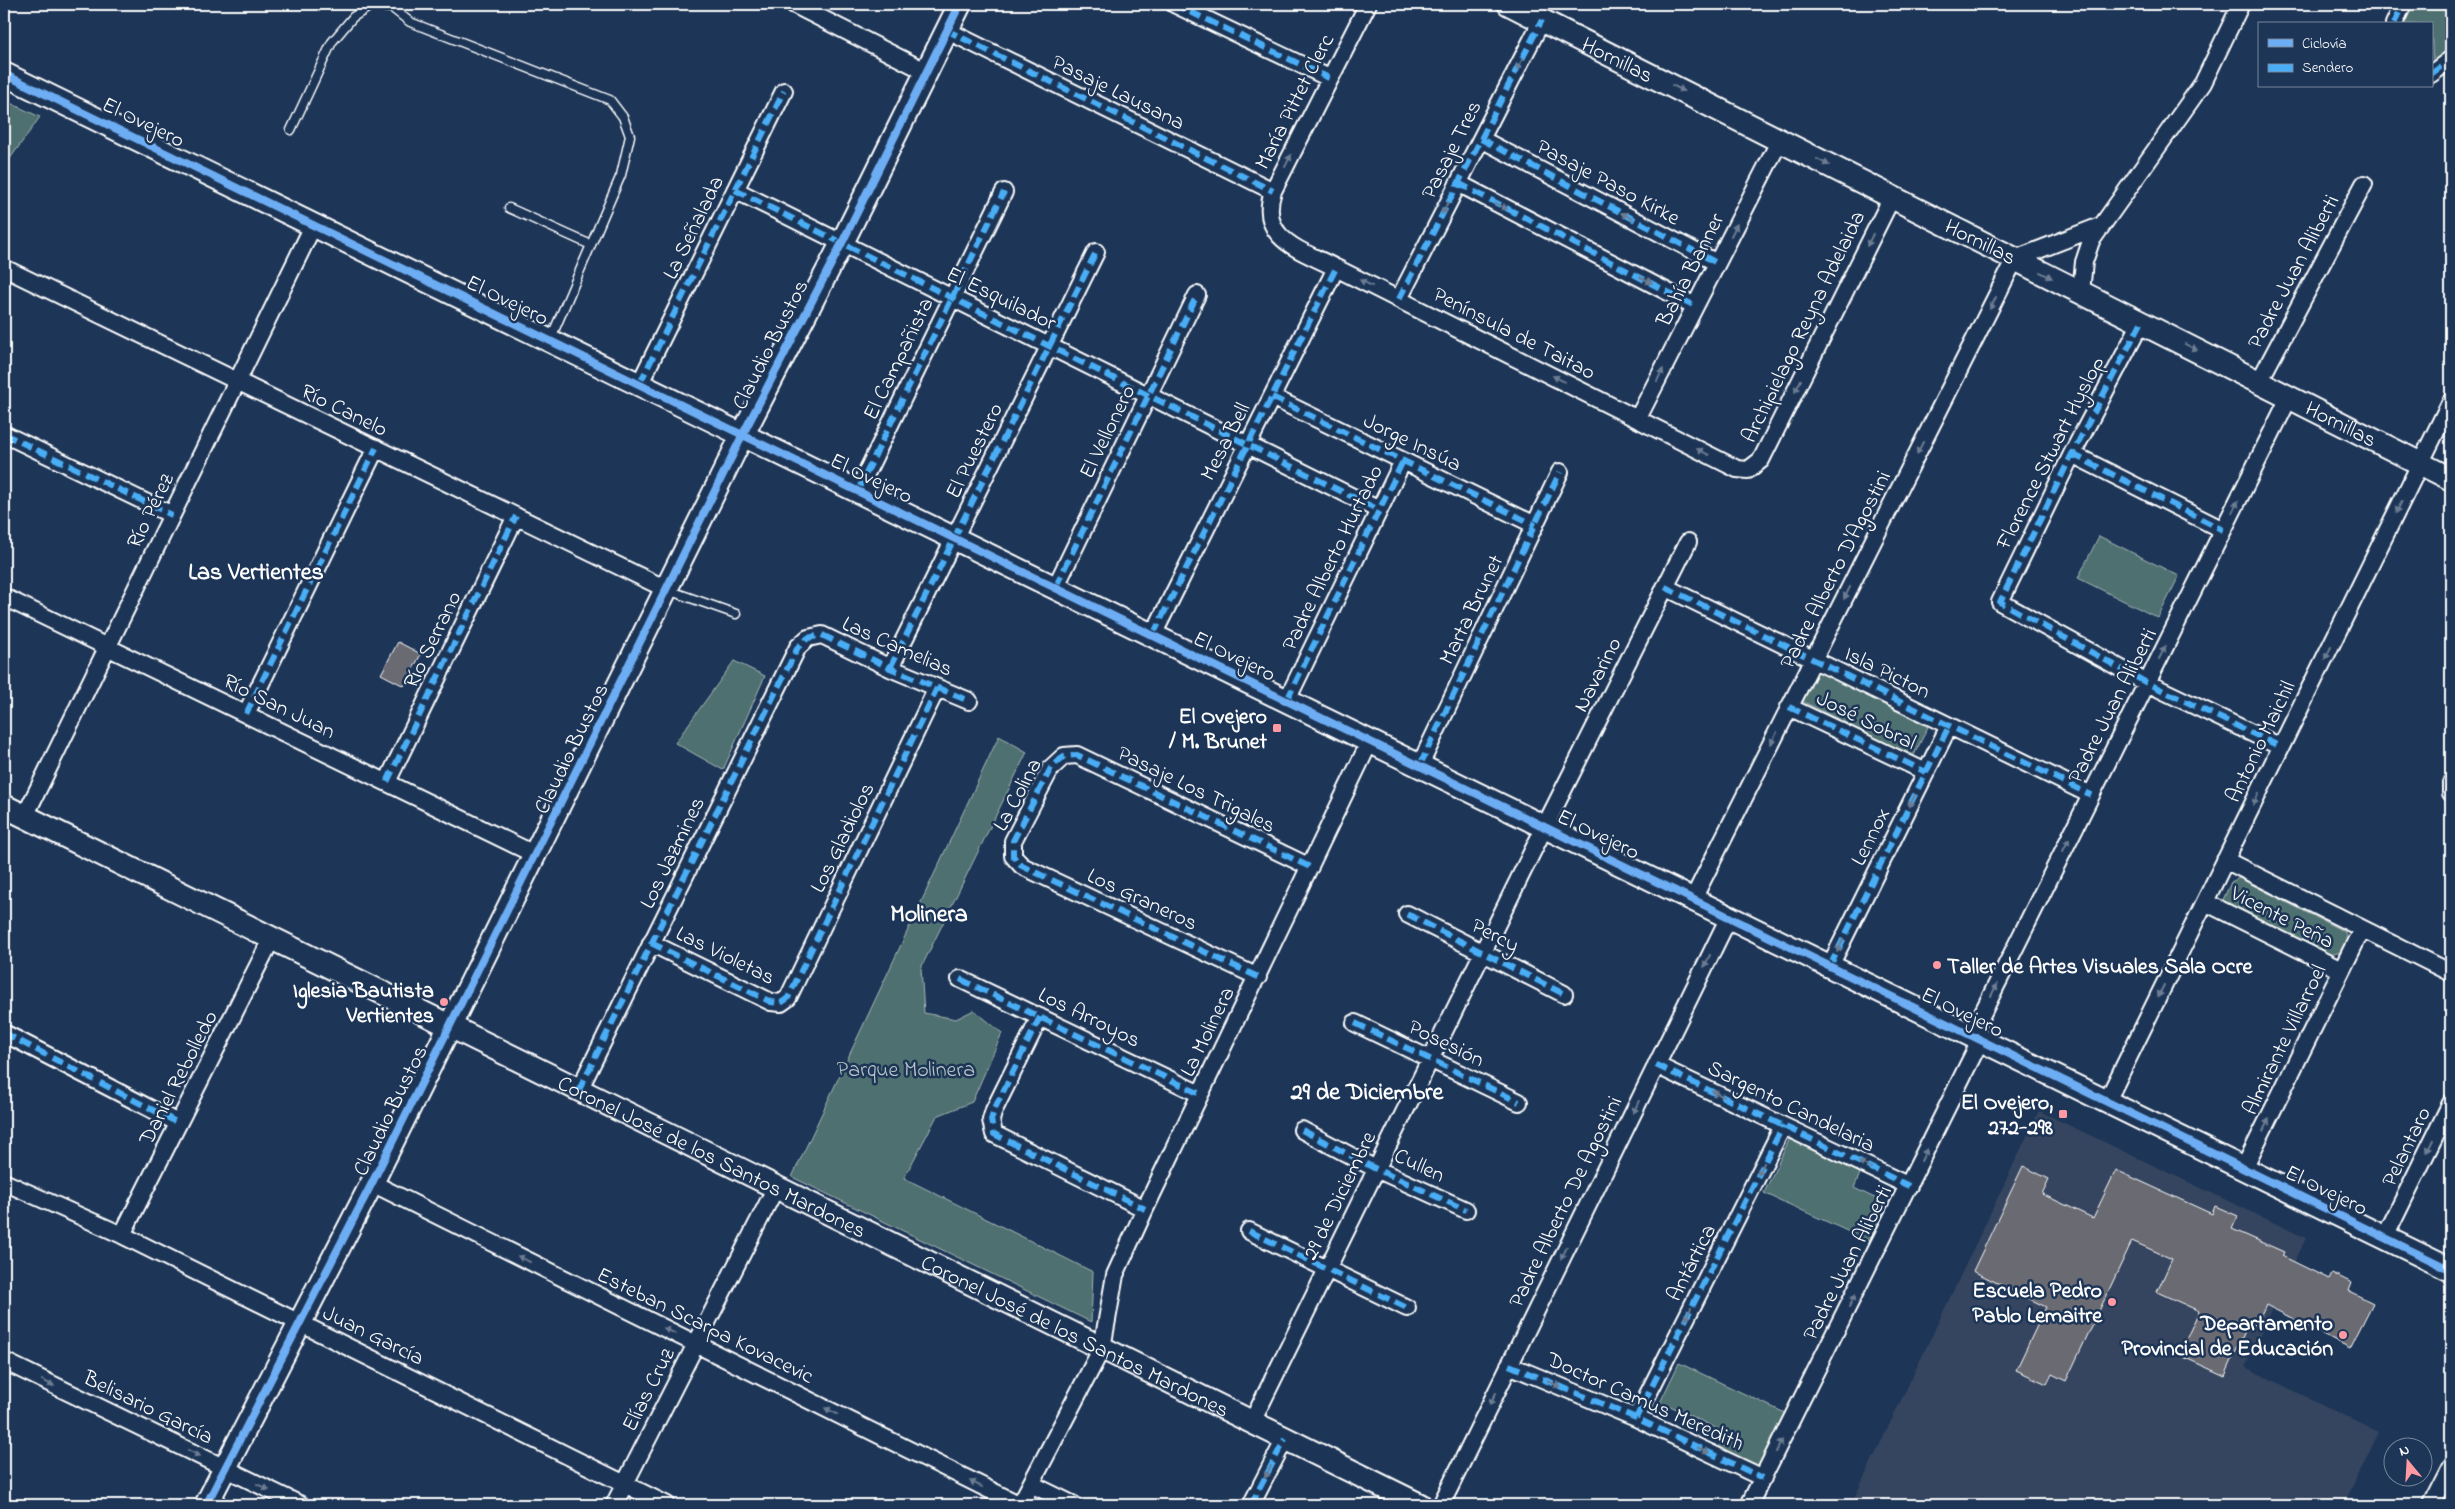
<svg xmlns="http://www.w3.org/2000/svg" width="2455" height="1509" font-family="'Indie Flower',sans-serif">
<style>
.built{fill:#34455f}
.green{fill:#4f6f6f;stroke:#a7b7b7}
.building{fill:#6a6a73;stroke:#fff}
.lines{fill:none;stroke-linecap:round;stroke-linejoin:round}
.lane-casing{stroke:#fff;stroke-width:11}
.street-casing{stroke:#fff;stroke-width:20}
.secondary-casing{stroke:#fff;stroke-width:26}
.lane{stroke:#1d3557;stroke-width:8}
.street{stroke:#1d3557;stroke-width:16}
.secondary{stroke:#1d3557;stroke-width:22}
.quiet{stroke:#49aef6;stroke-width:6;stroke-dasharray:12 6;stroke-linecap:butt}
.cycleway-casing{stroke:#1d3557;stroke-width:11}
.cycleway{stroke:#6dadf4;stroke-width:8}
.oneway{fill:#6c7c92}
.poi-dot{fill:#ff9aa2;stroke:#1d3557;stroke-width:2}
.labels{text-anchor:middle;stroke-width:5;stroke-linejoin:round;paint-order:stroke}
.street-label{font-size:22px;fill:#fff;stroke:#1d3557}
.poi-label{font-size:22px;font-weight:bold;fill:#fff;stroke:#1d3557;text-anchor:end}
.park-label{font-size:22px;fill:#b9c5c5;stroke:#1d3557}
.neighbourhood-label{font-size:24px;font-weight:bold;fill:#fff;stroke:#1d3557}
</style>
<rect width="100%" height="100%" fill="#1d3557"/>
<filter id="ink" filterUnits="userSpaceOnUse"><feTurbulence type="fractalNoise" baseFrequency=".02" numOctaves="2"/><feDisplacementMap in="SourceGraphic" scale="10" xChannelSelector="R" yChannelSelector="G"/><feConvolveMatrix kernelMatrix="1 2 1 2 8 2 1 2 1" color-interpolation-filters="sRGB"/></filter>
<g filter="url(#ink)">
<!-- built -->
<path class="built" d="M2039,1111L2306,1238L2245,1367L2379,1432L2344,1505H1851Z"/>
<!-- green -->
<path class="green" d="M2413,4H2451V45L2433,64L2431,24H2403Z
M4,100L40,117L4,167Z
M2099,536L2179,576L2158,618L2078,578Z
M734,661L765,676L723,770L675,743Z
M1818,671L1928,727L1913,757L1802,701Z
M999,736L1027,752L921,968L924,1013L956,1019L974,1010L1002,1033L972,1102L937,1116L904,1178L1093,1272L1091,1322L792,1177Z
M2239,878L2345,932L2347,940L2341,952L2330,955L2222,902L2231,882Z
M1790,1138L1861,1171L1854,1188L1887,1204L1869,1241L1764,1193Z
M1679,1363L1787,1414L1761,1470L1718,1450L1726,1433L1666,1404L1661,1414L1656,1411Z"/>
<!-- building -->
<path class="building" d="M398,642L421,654L404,686L381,674Z
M2023,1166L2049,1179L2042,1194L2093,1218L2116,1170L2212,1214L2215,1206L2238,1216L2232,1229L2284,1252L2282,1256L2329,1279L2332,1273L2352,1283L2349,1291L2373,1303L2350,1348L2266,1305L2256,1326L2249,1322L2225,1376L2179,1355L2199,1311L2157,1292L2172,1259L2132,1241L2066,1381L2052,1374L2047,1384L2016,1370L2046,1307L1973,1271Z"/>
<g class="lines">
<defs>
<path id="lane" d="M291,130L332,42L353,17L372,5L392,8L410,22L610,100L623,117L630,136L621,175L551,338
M509,208L591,245
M668,590L736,614"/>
<path id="street" d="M793,4L925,71
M1174,4L1329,78
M1368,4L1273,191C1257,240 1302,250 1336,268L1737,469L1748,470L1761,460L1892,197
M2394,24L2403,4
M946,30L1273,191
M2431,74L2451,59
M1481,139L1717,263
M1458,183L1695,306
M735,190L1379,510
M4,268L668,590
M2081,292L2084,262L2091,241L2203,83L2241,4
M1399,299L1542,20
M2141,323L2072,454L2000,602L2147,683L2281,747
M2260,380L2364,184
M640,383L784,91
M1272,397L1535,525
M1638,418L1780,140
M4,434L172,515
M2072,454L2223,530
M858,490L1004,192
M1056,586L1197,295
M1665,587L2091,795
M4,597L536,855
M1153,635L1336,268
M890,668L1096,252
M1287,700L1403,461
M1789,707L1926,772
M246,714L376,448
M1420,765L1560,472
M387,782L516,516
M2451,783V793
M25,816L314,224
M2225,860L2451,973
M1693,899L2015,259L2100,226
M2205,902L2341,970
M1407,914L1564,994
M651,943L771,1002L781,1003L788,998L937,688
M1830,966L1949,726
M1258,977L1022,866L1013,856V841L1051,768L1064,756L1077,755L1310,867
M960,979L1200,1094
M1040,1017L994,1110L991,1120L994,1134L1145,1209
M1355,1023L1519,1102
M4,1033L178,1123
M1972,1034L2290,396
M1656,1065L1909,1186
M579,1090L798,647L808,638L822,635L890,668L969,701
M2107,1101L2451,401
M1302,1130L1376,1169L1466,1210
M2244,1168L2362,929
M4,1182L122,1235L667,1505
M372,1183L1020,1505L1102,1348L1115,1275L1145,1209L1370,741
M1249,1231L1407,1308
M122,1235L272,938
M2385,1237L2451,1103
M4,1361L301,1505
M1509,1365L1636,1418L1763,1478
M1636,1418L1783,1126
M1252,1422L1545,826L1688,542
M1031,1484L1074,1505
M614,1505L776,1187
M1251,1505L1285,1439
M1441,1505L1729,917
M1749,1505L1981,1039
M2431,1505L2451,1466"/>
<g id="secondary">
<path id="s1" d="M1509,4C1823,162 2138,318 2451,479"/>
<path d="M4,74L2451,1270"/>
<path id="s2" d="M4,806L1420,1505"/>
<path d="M206,1505L372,1183L743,434L842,243L960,4"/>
</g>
</defs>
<!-- lane casing -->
<use href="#lane" class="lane-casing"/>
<!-- street casing -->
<use href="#street" class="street-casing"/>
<!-- secondary casing -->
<use href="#secondary" class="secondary-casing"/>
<!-- lane -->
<use href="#lane" class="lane"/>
<!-- street -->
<use href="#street" class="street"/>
<!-- secondary -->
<use href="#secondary" class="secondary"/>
<!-- quiet -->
<path class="quiet" d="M1174,4L1329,78
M2394,24L2403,4
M946,30L1273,191
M2431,74L2451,59
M1481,139L1717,263
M1458,183L1695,306
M735,190L1379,510
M1399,299L1542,20
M2141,323L2072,454L2000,602L2147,683L2281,747
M640,383L784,91
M1272,397L1535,525
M4,434L172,515
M2072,454L2223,530
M858,490L1004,192
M1056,586L1197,295
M1665,587L2091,795
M1153,635L1336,268
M890,668L1096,252
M1287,700L1403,461
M1789,707L1926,772
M246,714L376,448
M1420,765L1560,472
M387,782L516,516
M2451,783V793
M1407,914L1564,994
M651,943L771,1002L781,1003L788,998L937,688
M1830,966L1949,726
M1258,977L1022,866L1013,856V841L1051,768L1064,756L1077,755L1310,867
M960,979L1200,1094
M1040,1017L994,1110L991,1120L994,1134L1145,1209
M1355,1023L1519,1102
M4,1033L178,1123
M1656,1065L1909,1186
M579,1090L798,647L808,638L822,635L890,668L969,701
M1302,1130L1376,1169L1466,1210
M1249,1231L1407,1308
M1509,1365L1636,1418L1763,1478
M1636,1418L1783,1126
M1251,1505L1285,1439"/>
<defs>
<path id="cycleway" d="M4,74L2451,1270
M206,1505L372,1183L743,434L842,243L960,4"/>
</defs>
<!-- cycleway casing -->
<use href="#cycleway" class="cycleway-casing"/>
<!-- cycleway -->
<use href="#cycleway" class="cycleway"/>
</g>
<!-- one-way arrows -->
<defs><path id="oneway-solid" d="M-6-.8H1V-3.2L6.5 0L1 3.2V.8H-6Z" transform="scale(1.25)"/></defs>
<g class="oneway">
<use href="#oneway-solid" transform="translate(1520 64) rotate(117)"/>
<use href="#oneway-solid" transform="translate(1678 88) rotate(27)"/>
<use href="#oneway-solid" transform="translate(1288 161) rotate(-63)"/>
<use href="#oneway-solid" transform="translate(1823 162) rotate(27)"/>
<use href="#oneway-solid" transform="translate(1501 206) rotate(27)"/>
<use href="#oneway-solid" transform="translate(1445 208) rotate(117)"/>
<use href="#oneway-solid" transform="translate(1627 216) rotate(-152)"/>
<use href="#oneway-solid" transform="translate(1734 230) rotate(-63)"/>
<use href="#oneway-solid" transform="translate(1870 240) rotate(116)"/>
<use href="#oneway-solid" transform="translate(2046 275) rotate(27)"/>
<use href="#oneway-solid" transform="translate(1646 280) rotate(27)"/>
<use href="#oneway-solid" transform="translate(1366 283) rotate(-154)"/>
<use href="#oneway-solid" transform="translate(1993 303) rotate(117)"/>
<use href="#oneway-solid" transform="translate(2191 347) rotate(26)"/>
<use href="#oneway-solid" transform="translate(1660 375) rotate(-63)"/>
<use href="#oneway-solid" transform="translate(1559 379) rotate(-153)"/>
<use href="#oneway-solid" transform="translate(1798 386) rotate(116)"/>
<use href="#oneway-solid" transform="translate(1920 448) rotate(117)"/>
<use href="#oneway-solid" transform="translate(1703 452) rotate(-153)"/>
<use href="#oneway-solid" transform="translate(2235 507) rotate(-64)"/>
<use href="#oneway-solid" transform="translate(2399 507) rotate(116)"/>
<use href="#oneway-solid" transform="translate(1847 593) rotate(117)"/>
<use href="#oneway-solid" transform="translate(2162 653) rotate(-63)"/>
<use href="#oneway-solid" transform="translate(2328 653) rotate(116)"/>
<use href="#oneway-solid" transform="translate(1774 738) rotate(117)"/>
<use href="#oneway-solid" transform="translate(2256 799) rotate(116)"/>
<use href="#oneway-solid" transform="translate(1912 801) rotate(116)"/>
<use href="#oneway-solid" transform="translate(2066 845) rotate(-63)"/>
<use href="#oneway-solid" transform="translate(1840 946) rotate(116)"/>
<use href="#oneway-solid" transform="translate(1707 961) rotate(116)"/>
<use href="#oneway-solid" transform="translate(1994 990) rotate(-63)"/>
<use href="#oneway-solid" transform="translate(2161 991) rotate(116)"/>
<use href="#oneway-solid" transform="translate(1718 1094) rotate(-154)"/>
<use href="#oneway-solid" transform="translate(1636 1107) rotate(116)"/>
<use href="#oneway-solid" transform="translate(2266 1125) rotate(-64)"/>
<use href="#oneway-solid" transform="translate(2430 1146) rotate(116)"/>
<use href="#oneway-solid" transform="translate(1924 1155) rotate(-64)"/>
<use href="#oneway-solid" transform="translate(1865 1165) rotate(-154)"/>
<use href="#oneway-solid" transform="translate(1761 1169) rotate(117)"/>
<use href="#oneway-solid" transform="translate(1564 1253) rotate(116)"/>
<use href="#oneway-solid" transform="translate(524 1259) rotate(-154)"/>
<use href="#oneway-solid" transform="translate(1852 1301) rotate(-63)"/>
<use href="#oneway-solid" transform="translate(1688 1314) rotate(117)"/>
<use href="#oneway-solid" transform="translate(670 1331) rotate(-154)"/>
<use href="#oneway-solid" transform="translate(48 1383) rotate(26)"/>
<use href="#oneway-solid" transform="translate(1554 1384) rotate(23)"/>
<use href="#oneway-solid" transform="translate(1493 1399) rotate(116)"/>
<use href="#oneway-solid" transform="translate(831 1411) rotate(-154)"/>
<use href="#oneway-solid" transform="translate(1779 1446) rotate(-63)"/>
<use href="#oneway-solid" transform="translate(1703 1450) rotate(25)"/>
<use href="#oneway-solid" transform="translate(194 1453) rotate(26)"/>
<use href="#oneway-solid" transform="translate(1268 1472) rotate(117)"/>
<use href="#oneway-solid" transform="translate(976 1484) rotate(-154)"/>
<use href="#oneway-solid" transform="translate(263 1487) rotate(26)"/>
</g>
</g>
<!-- markers -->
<g class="poi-dot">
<rect x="1272" y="723" width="10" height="10" rx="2.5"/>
<circle cx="1937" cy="965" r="5"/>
<circle cx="444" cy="1002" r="5"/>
<rect x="2058" y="1109" width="10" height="10" rx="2.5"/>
<circle cx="2112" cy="1302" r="5"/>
<circle cx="2343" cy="1335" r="5"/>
</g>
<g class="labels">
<!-- street labels -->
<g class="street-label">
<text dy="8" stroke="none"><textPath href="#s1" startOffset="122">Hornillas</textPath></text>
<text transform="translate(1119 91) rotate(26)" y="8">Pasaje Lausana</text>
<text transform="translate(1293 101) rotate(-63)" y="8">María Pittet Clerc</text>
<text transform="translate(144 121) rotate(26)" y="8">El Ovejero</text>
<text transform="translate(1450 149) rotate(-63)" y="8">Pasaje Tres</text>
<text transform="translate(1609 181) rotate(28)" y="8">Pasaje Paso Kirke</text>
<text transform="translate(692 227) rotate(-64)" y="8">La Señalada</text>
<text dy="8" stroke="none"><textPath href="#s1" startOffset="528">Hornillas</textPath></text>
<text transform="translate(1689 269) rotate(-63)" y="8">Bahía Banner</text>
<text transform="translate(2292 271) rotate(-62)" y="8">Padre Juan Aliberti</text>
<text transform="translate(1002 297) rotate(26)" y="8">El Esquilador</text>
<text transform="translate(508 299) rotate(26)" y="8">El Ovejero</text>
<text transform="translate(1802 326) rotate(-64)" y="8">Archipielago Reyna Adelaida</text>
<text transform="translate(1515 332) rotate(27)" y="8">Península de Taitao</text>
<text transform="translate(769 344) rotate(-63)" y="8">Claudio Bustos</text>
<text transform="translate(897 358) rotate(-64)" y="8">El Campañista</text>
<text transform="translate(345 409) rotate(26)" y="8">Río Canelo</text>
<text dy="8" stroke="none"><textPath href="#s1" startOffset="932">Hornillas</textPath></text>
<text transform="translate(1106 431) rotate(-64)" y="8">El Vellonero</text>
<text transform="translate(1224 441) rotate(-63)" y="8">Mesa Bell</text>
<text transform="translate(1413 441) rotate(26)" y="8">Jorge Insúa</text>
<text transform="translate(973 450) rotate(-64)" y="8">El Puestero</text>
<text transform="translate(2049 452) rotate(-63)" y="8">Florence Stwart Hyslop</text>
<text transform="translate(872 477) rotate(26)" y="8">El Ovejero</text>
<text transform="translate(149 510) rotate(-64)" y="8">Río Pérez</text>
<text transform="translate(1331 557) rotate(-64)" y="8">Padre Alberto Hurtado</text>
<text transform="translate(1834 569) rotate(-63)" y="8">Padre Alberto D'Agostini</text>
<text transform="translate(1470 609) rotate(-64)" y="8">Marta Brunet</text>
<text transform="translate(431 639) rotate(-64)" y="8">Río Serrano</text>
<text transform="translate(898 645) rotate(24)" y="8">Las Camelias</text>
<text transform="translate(1235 655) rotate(26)" y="8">El Ovejero</text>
<text transform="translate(1888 671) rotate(26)" y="8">Isla Picton</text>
<text transform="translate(1596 674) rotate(-63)" y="8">Navarino</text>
<text transform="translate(280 705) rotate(26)" y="8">Río San Juan</text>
<text transform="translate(2111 705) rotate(-63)" y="8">Padre Juan Aliberti</text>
<text transform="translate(1867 719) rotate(26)" y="8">José Sobral</text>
<text transform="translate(2259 741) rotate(-64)" y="8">Antonio Maichil</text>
<text transform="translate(570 748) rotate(-64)" y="8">Claudio Bustos</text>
<text transform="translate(1197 788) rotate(26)" y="8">Pasaje Los Trigales</text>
<text transform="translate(1016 794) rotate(-62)" y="8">La Colina</text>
<text transform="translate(1599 833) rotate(26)" y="8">El Ovejero</text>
<text transform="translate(1869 836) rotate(-64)" y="8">Lennox</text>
<text transform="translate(841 837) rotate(-64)" y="8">Los Gladiolos</text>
<text transform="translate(671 852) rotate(-64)" y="8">Los Jazmines</text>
<text transform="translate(1143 898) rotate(25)" y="8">Los Graneros</text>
<text transform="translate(2283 916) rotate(27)" y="8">Vicente Peña</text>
<text transform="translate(1496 934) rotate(27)" y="8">Percy</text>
<text transform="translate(726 954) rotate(26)" y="8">Las Violetas</text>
<text transform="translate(1963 1011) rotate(26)" y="8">El Ovejero</text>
<text transform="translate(1090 1016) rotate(26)" y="8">Los Arroyos</text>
<text transform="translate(1206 1031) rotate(-64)" y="8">La Molinera</text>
<text transform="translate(2283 1039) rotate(-64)" y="8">Almirante Villarroel</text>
<text transform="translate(1447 1042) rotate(26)" y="8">Posesión</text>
<text transform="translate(177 1077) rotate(-63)" y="8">Daniel Rebolledo</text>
<text transform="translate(1792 1105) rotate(26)" y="8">Sargento Candelaria</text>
<text transform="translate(389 1110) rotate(-64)" y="8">Claudio Bustos</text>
<text transform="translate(2405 1146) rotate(-64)" y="8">Pelantaro</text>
<text dy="8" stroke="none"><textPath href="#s2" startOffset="790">Coronel José de los Santos Mardones</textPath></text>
<text transform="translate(1420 1164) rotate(25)" y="8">Cullen</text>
<text transform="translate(2327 1189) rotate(26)" y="8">El Ovejero</text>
<text transform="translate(1338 1195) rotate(-64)" y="8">29 de Diciembre</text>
<text transform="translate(1564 1201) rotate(-64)" y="8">Padre Alberto De Agostini</text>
<text transform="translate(1690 1262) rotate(-63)" y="8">Antártica</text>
<text transform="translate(1846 1262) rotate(-63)" y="8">Padre Juan Aliberti</text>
<text transform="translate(706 1324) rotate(26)" y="8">Esteban Scarpa Kovacevic</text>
<text transform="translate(374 1334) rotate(26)" y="8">Juan García</text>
<text dy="8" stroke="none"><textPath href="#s2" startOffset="1195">Coronel José de los Santos Mardones</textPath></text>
<text transform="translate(647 1389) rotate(-63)" y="8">Elías Cruz</text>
<text transform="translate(1646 1400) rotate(24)" y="8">Doctor Camus Meredith</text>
<text transform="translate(149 1406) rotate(26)" y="8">Belisario García</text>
</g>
<!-- poi labels -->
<g class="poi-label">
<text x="1267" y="723">El Ovejero<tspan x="1267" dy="25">/ M. Brunet</tspan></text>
<text x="1947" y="973" text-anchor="start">Taller de Artes Visuales Sala Ocre</text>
<text x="434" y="997">Iglesia Bautista<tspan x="434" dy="25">Vertientes</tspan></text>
<text x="2053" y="1109">El Ovejero,<tspan x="2053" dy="25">272-298</tspan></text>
<text x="2102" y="1297">Escuela Pedro<tspan x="2102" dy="25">Pablo Lemaitre</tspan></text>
<text x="2333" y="1330">Departamento<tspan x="2333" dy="25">Provincial de Educación</tspan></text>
</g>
<!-- park labels -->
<g class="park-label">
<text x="906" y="1076">Parque Molinera</text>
</g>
<!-- neighbourhood labels -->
<g class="neighbourhood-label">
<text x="256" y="579">Las Vertientes</text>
<text x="929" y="921">Molinera</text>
<text x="1367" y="1099">29 de Diciembre</text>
</g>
</g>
<!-- margin -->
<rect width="2455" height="1509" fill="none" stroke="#1d3557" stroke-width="20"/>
<rect x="10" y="10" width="2435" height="1489" fill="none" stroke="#fff" stroke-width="2" filter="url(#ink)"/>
<!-- legend -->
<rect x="2258" y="22" width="175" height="65" fill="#1d3557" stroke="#77869a"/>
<rect x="2268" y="39" width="25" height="8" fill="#6dadf4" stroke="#77869a"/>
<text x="2302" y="48" font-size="15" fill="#ffffff">Ciclovía</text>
<rect x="2268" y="64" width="25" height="8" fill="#49aef6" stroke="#77869a"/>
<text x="2302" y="72" font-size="15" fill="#ffffff">Sendero</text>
<!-- north arrow -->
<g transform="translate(2408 1462) rotate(342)"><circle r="24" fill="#1d3557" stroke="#77869a"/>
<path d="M0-4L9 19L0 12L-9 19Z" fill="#ff9aa2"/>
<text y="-8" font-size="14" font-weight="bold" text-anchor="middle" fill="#ffffff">N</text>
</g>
</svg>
